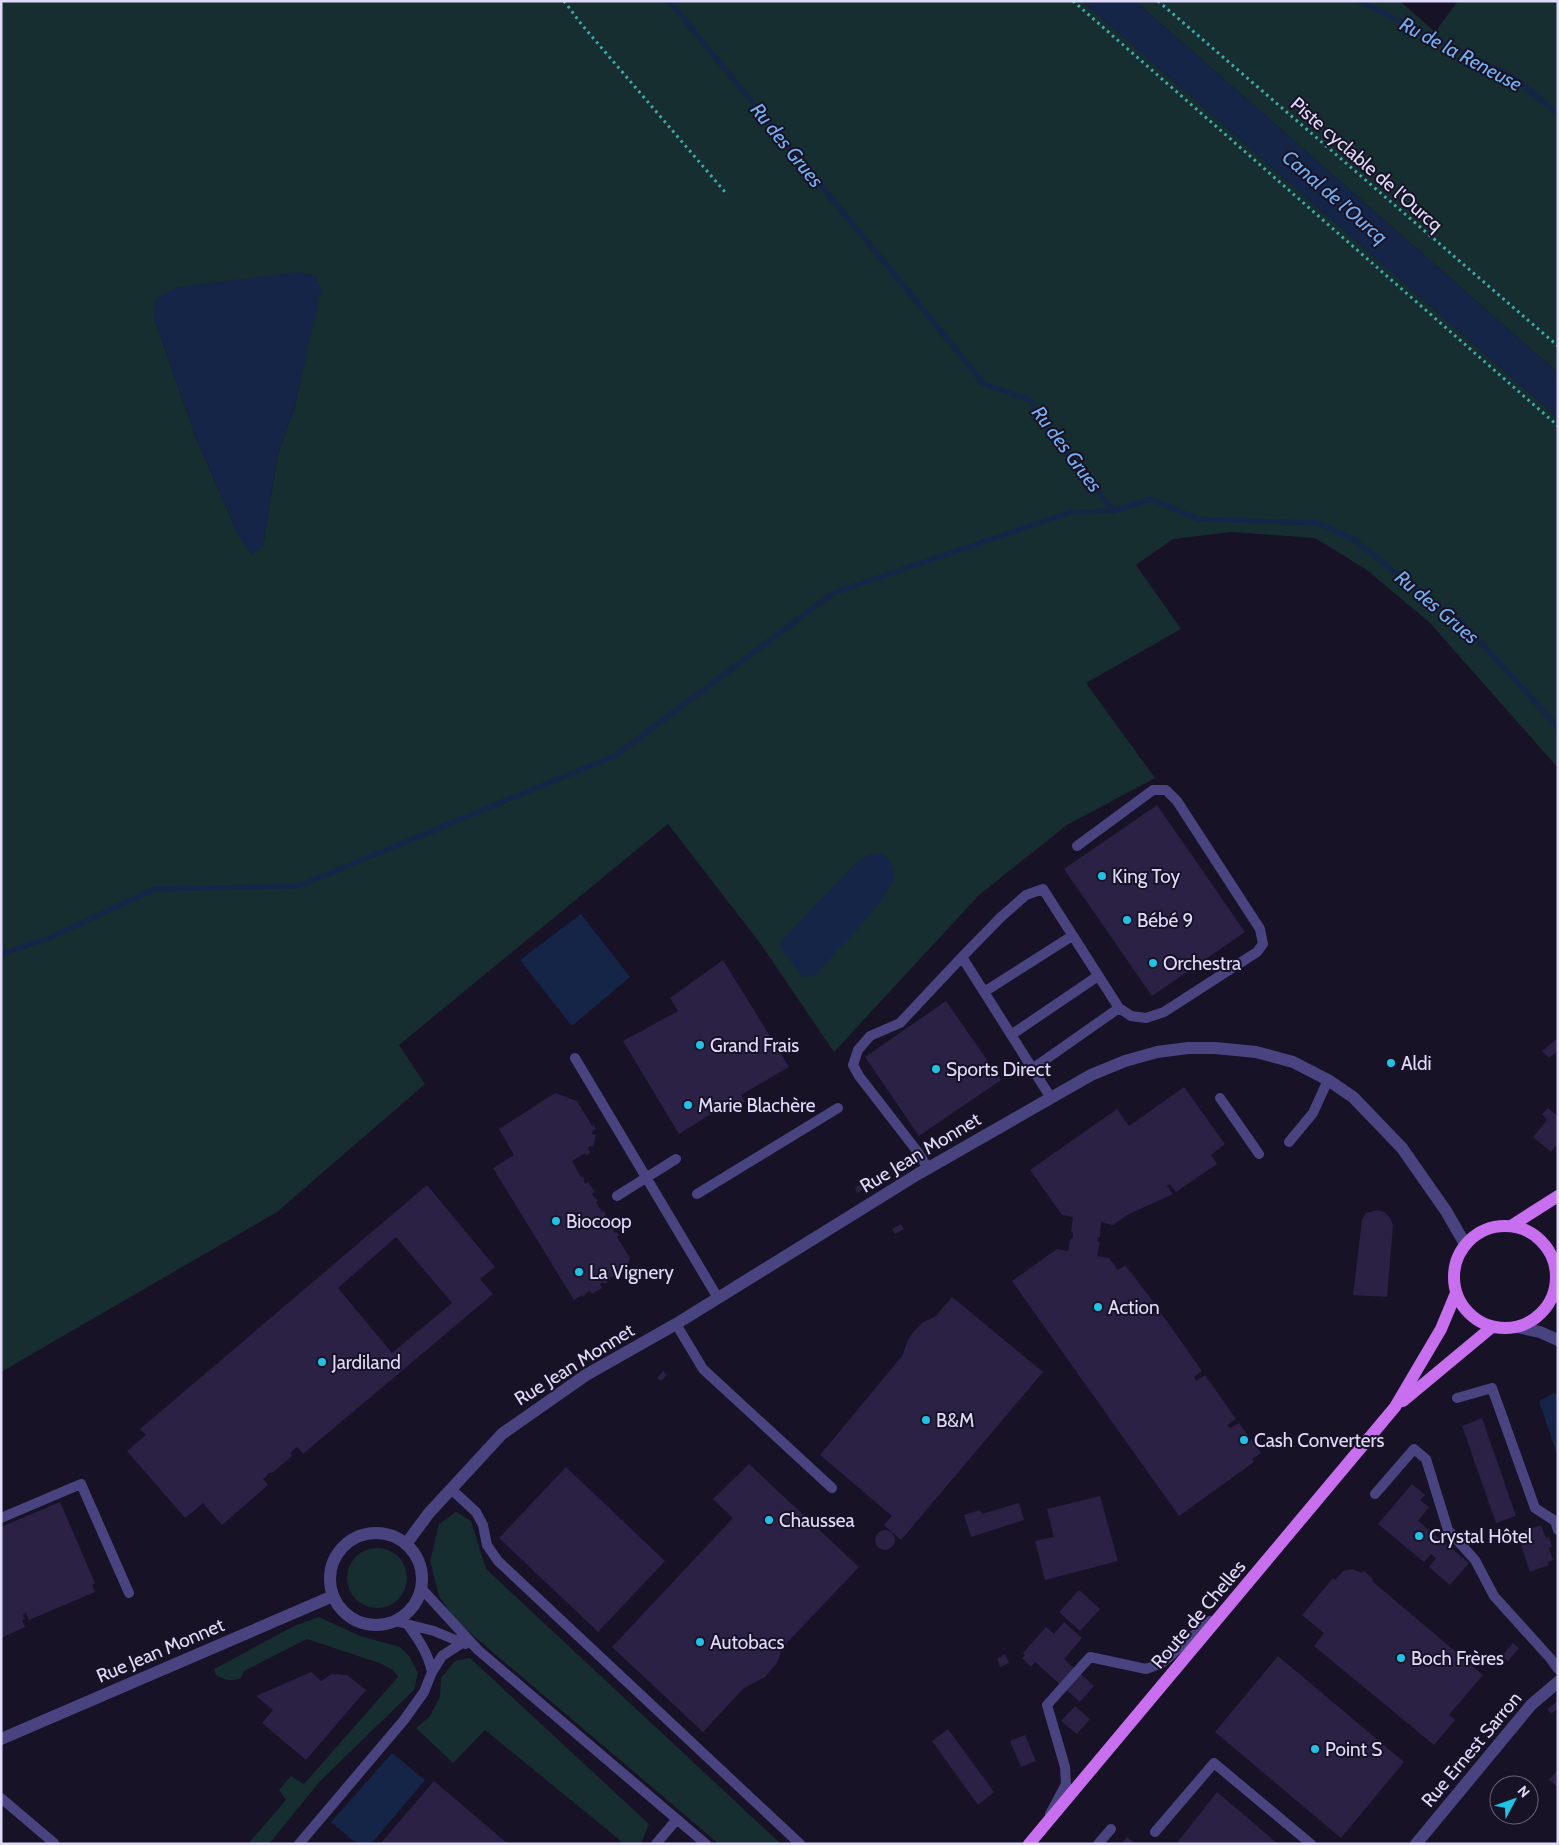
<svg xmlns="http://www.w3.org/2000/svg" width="1559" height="1845" font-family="Cabin,sans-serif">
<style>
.green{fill:#162e2f;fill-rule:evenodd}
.water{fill:#152548}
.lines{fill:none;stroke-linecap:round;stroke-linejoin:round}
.stream{stroke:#152548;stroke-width:5}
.building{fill:#2a2145;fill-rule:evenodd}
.path{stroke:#3eacac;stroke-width:3;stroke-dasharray:2.5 4;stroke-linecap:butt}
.service{stroke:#49437f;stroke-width:10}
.minor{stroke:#49437f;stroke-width:12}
.tertiary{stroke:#49437f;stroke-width:12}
.primary{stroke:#c76fee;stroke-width:12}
.poi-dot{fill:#1dc4e5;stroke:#171226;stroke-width:2}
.labels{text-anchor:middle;stroke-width:4;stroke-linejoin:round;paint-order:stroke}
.street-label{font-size:19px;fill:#e1dbfb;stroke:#171226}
.poi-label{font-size:19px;fill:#e1dbfb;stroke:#171226;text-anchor:start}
.water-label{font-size:20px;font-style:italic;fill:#75afef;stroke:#171226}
</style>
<rect width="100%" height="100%" fill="#171226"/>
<!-- green -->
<path class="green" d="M1,1H1082L1558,418V768L1430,623L1367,570L1315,538L1232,532L1173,539L1136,565L1181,629L1086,683L1155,778L1067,825L979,895L834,1052L760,943L668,824L399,1045L425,1084L277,1212L1,1372ZM316,276L320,290L295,406L278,453L263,546L239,536L197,440L154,318Z
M1135,1H1400L1435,32L1458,1H1558V373Z
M456,1512L471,1521L486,1569L781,1844H719L456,1621L439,1596L430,1561L439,1524Z
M347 1578a30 30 0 1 1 60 0a30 30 0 1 1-60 0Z
M319,1617L360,1636L400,1647L409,1656L418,1673L414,1690L320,1781L269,1844H248L286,1800L279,1790L291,1776L304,1784L398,1677L393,1670L382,1664L307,1639L244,1671L241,1678C231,1682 225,1680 216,1675L214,1669L294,1626Z
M470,1658L649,1824L641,1844H619L621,1841L485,1730L453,1763L416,1728L430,1716L440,1697L441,1678L455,1661Z"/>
<!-- water -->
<path class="water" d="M1082,1H1135L1558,373V418Z
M299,272L316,276L321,290L295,406L278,453L263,547L251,554L239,536L197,440L154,318L155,299L177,287Z
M878,853L885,855C890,862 895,867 894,876C891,897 836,952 819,971L813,976L803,977L780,947L781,941L855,864L868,855Z
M581,914L630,977L572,1026L520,960Z
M1554,1393L1558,1395V1457L1539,1401Z
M392,1753L425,1780L371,1844H357L331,1822Z"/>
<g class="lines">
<!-- stream -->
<path class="stream" d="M669,1L973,370L983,384L1030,400L1053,435L1114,511
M1359,1L1513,77L1558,114
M1,954L49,938L155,889L299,886L616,755L833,593L1071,512L1114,511L1151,499L1198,519L1317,523L1352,538L1431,601L1462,622L1558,727"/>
</g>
<!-- building -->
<path class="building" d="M1157,805L1245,932L1152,996L1064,869Z
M723,960L789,1067L741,1095L745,1102L730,1111L727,1104L679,1134L623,1041L678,1011L670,998Z
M946,1001L1001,1080L919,1136L865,1057Z
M1558,1038V1051L1549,1058L1542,1051Z
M1184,1087L1225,1144L1211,1155L1217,1164L1176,1192L1170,1184L1167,1186L1173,1194L1127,1215L1113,1225L1101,1222L1100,1237H1098L1097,1241L1100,1243L1097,1256L1109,1258L1118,1270L1125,1265L1155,1304L1147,1310L1150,1315L1159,1310L1202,1371L1194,1377L1196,1381L1205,1375L1236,1419L1227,1425L1230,1428L1239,1423L1261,1453L1252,1459L1254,1462L1179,1516L1012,1281L1057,1249L1068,1251L1070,1240L1073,1237V1233L1071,1232L1073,1217L1062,1215L1030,1170L1117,1109L1129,1126Z
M555,1093L577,1101L592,1126L594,1125L596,1129L593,1130L592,1134L596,1135L593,1147L589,1146L588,1150L590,1151V1153L586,1155L585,1153L572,1161L581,1177L583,1176L585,1184L588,1182L595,1192L592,1194L594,1198L595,1197L598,1201L596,1202L602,1212L604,1211L606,1214L604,1216L606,1219L610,1217L616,1228L613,1230L615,1233L617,1232L619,1236L617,1237L630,1258L627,1268L607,1280L608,1282L604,1284L603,1282L600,1284L602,1288L592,1294L589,1291L583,1297L582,1295L574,1300L493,1168L514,1155L499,1129Z
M1548,1108L1558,1116V1143L1551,1152L1533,1137L1547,1120L1542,1114Z
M862,1183L865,1188L857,1193L855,1188Z
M427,1185L495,1267L480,1279L493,1294L303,1454L297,1447L291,1452L292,1456L272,1473H269L263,1479L268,1485L222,1525L203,1503L185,1518L127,1451L146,1435L140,1429ZM396,1237L452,1303L392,1353L338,1288Z
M1378,1210L1384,1212L1390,1218L1393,1225L1387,1297L1353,1295L1362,1220L1366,1213Z
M901,1224L904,1229L895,1234L892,1229Z
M952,1297L1043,1372L901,1540L884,1525L892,1516L820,1455L902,1356L908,1340L913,1332L922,1323L936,1316Z
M663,1371L667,1375L661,1381L657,1378Z
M1482,1418L1516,1516L1496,1523L1462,1426Z
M749,1464L859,1567L782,1648L777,1663L765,1677L744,1688L703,1732L612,1647L733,1518L713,1499Z
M566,1467L665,1561L598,1632L499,1538Z
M1412,1484L1425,1495L1420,1500L1429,1507L1418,1521L1469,1563L1450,1585L1429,1567L1436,1558L1431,1554L1424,1562L1378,1524Z
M1100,1496L1118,1561L1045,1580L1035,1541L1054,1537L1047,1509Z
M60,1502L95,1583L92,1585L95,1592L29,1620L26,1613L23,1614L25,1619L22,1620L25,1627L1,1638V1527Z
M1019,1503L1024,1520L971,1537L964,1515L980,1510L982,1514Z
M1541,1525L1546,1538L1549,1537L1552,1547L1549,1548L1553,1560L1548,1562L1549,1565L1530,1572L1519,1539L1514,1541L1512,1535Z
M875 1540a10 10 0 1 1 20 0a10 10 0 1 1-20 0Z
M1352,1569L1362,1573L1364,1571L1373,1579L1372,1581L1483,1675L1449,1715L1455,1720L1434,1745L1314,1646L1324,1633L1302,1615L1333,1578L1335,1580L1343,1571Z
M1079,1590L1100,1609L1080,1631L1059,1612Z
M1064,1622L1082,1638L1064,1659L1094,1686L1080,1702L1035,1662L1031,1667L1022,1658L1025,1655L1023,1653L1046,1627L1054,1634Z
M1513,1643L1519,1648L1508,1661L1502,1656Z
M1005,1654L1009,1663L1000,1667L997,1659Z
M1278,1656L1404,1762L1341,1838L1215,1732Z
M311,1672L321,1681L332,1674L347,1675L366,1690L306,1760L262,1723L273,1710L256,1696Z
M1558,1701V1708L1551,1714L1547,1709Z
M1075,1706L1090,1719L1077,1734L1061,1721Z
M948,1729L994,1792L978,1805L932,1741Z
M1025,1735L1036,1761L1021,1767L1010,1741Z
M1558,1769V1787L1549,1780Z
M434,1781L508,1844H380Z
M1217,1792L1223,1797L1278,1844H1176Z
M1127,1837L1136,1844H1121Z"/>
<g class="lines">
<!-- path -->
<path class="path" d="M564,1L582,25L725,192
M1073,1L1558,426
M1158,1L1558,346"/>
<!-- service -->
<path class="service" d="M962,957L1001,917L1026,895L1043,889L1119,1008
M984,992L1072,936
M1011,1035L1098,976
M575,1058L718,1298
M1032,1069L1119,1008L1131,1016L1146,1018L1164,1012L1257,952L1263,944L1260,929L1177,801L1166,790H1153L1077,846
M1220,1098L1259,1154
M1289,1142L1313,1113L1328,1080
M928,1168L917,1151L859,1076L853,1065L858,1050L870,1036L900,1023L962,957L1051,1098
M697,1194L838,1108
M617,1196L676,1159
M676,1324L703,1369L832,1488
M1457,1398L1492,1388L1535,1508L1555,1521L1558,1530
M452,1490L476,1512L483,1525L487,1545L498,1561L800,1844
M1375,1494L1414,1449L1426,1459L1448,1530L1475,1560L1494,1596L1550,1658L1558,1669
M1,1518L81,1484L129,1593
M421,1588L478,1650L706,1844
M395,1621L434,1631L465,1644
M408,1625C419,1640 428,1653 432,1672L442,1656L462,1643
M1,1798L54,1843
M1050,1814L1066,1784L1065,1767L1047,1705L1090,1657L1146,1669L1162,1663L1210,1621
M1155,1832L1214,1763L1311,1844
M299,1844L404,1720L424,1692L432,1672
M656,1844L677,1819
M1098,1844L1111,1829"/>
<!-- minor -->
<path class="minor" d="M330 1579a46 46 0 1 1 92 0a46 46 0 1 1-92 0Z
M406,1544L429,1513L502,1434L586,1375L676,1324L918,1174L1091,1075L1125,1061L1157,1052L1188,1048H1215L1256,1052L1293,1062L1328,1080L1353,1097L1402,1148L1446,1211L1465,1244
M1,1739L333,1596
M1416,1844L1531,1705L1558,1682"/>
<!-- tertiary -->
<path class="tertiary" d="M1554,1294L1558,1297
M1517,1327L1540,1332L1558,1340"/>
<!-- primary -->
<path class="primary" d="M1454 1277a51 51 0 1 1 102 0a51 51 0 1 1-102 0Z
M1511,1226L1558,1196
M1403,1401L1492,1327
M1029,1844L1395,1407L1441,1329L1456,1293"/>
</g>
<!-- markers -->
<g class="poi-dot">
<circle cx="1102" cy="876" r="5"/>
<circle cx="1127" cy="920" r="5"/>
<circle cx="1153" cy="963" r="5"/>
<circle cx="700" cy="1045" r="5"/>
<circle cx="1391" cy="1063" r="5"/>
<circle cx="936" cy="1069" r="5"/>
<circle cx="688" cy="1105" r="5"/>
<circle cx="556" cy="1221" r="5"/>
<circle cx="579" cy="1272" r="5"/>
<circle cx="1098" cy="1307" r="5"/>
<circle cx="322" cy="1362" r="5"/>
<circle cx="926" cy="1420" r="5"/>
<circle cx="1244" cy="1440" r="5"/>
<circle cx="769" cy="1520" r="5"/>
<circle cx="1419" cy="1536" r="5"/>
<circle cx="700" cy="1642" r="5"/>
<circle cx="1401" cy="1658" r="5"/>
<circle cx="1315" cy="1749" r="5"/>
</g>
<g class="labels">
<!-- street labels -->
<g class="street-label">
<text transform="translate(1367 164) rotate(41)" y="7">Piste cyclable de l'Ourcq</text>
<text transform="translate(920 1152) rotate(-31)" y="7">Rue Jean Monnet</text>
<text transform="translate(574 1364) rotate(-32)" y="7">Rue Jean Monnet</text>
<text transform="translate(1198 1614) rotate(-50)" y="7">Route de Chelles</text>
<text transform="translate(160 1650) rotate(-23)" y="7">Rue Jean Monnet</text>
<text transform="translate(1471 1749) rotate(-50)" y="7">Rue Ernest Sarron</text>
</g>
<!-- poi labels -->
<g class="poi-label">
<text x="1112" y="883">King Toy</text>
<text x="1137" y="927">Bébé 9</text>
<text x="1163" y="970">Orchestra</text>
<text x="710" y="1052">Grand Frais</text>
<text x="1401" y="1070">Aldi</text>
<text x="946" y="1076">Sports Direct</text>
<text x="698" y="1112">Marie Blachère</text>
<text x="566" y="1228">Biocoop</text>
<text x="589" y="1279">La Vignery</text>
<text x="1108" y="1314">Action</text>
<text x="332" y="1369">Jardiland</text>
<text x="936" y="1427">B&amp;M</text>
<text x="1254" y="1447">Cash Converters</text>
<text x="779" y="1527">Chaussea</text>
<text x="1429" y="1543">Crystal Hôtel</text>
<text x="710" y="1649">Autobacs</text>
<text x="1411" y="1665">Boch Frères</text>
<text x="1325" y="1756">Point S</text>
</g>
<!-- water labels -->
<g class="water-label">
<text transform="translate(1461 54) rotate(28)" y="7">Ru de la Reneuse</text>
<text transform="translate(787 145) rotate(51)" y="7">Ru des Grues</text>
<text transform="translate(1335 197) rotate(41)" y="7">Canal de l'Ourcq</text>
<text transform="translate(1067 449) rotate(53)" y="7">Ru des Grues</text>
<text transform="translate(1437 607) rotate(40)" y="7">Ru des Grues</text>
</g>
</g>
<!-- border -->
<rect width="1559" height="1845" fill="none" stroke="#e1dbfb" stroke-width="5"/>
<!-- north arrow -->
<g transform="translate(1514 1800) rotate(49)"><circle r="24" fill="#171226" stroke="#68627b"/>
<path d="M0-4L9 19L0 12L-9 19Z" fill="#1dc4e5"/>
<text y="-8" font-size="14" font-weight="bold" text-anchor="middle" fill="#e1dbfb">N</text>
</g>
</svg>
